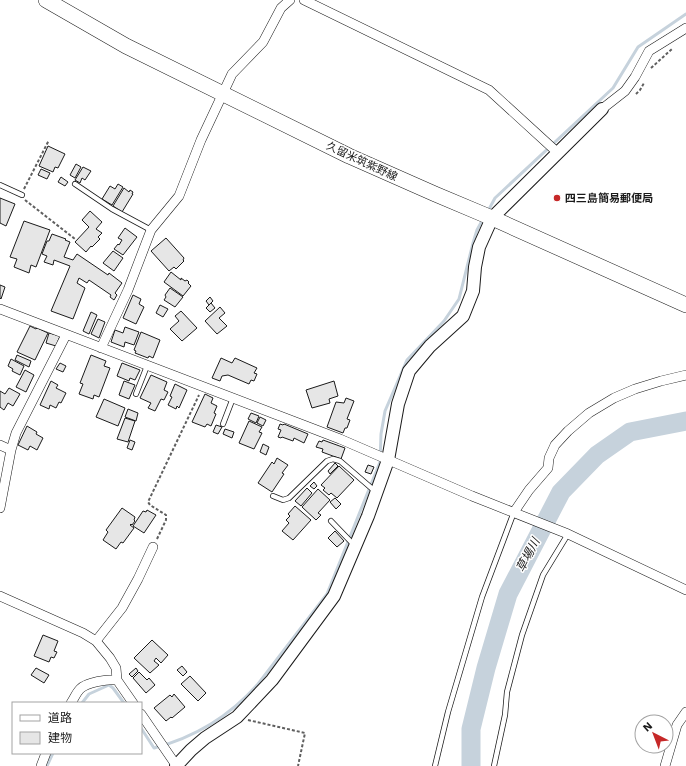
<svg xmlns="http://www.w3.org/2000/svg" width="686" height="766" font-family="'Work Sans','Noto Sans JP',sans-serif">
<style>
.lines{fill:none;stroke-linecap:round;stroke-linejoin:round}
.stream{stroke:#c6d2dc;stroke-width:3}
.river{stroke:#c6d2dc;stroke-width:19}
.building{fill:#e6e6e6;stroke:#1a1a1a}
.service-casing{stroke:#1a1a1a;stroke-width:6}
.minor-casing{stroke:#1a1a1a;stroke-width:10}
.tertiary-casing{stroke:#1a1a1a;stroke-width:14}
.primary-casing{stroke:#1a1a1a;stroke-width:16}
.path{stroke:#5f5f5f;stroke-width:2;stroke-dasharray:3 2;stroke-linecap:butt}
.service{stroke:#fff;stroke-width:4.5}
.minor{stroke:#fff;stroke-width:9}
.tertiary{stroke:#fff;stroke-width:12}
.primary{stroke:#fff;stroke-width:15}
.poi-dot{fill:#c62828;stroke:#fff;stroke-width:1.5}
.labels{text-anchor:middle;stroke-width:3;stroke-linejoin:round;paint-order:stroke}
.street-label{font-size:11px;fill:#1a1a1a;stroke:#fff}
.poi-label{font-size:11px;font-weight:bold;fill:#1a1a1a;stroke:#fff;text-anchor:start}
.water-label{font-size:12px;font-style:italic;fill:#1a1a1a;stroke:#fff}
</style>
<rect width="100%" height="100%" fill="#fff"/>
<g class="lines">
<!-- stream -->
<path class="stream" d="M488,211L495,198L613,88L638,47L686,14
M82,703L89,694L109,685L113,688L124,703
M141,728L154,748C196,737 230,716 258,684L327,594L380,462L381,434L385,411L407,360L444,321L459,299L473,243L477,230L483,219
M47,766L53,753"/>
<!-- river -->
<path class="river" d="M471,766V729L486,668L508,594L561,492L597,455L630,432L686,421"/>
</g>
<!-- building -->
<path class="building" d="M48,146L65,154L58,168L55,167L53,172L39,166Z
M76,164L81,167L75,178L70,175Z
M83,167L91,171L85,180L82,178L80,183L75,180Z
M41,169L50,173L47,179L38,175Z
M61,177L68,182L65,186L58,182Z
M118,184L123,187L112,205L102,199L110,186L115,189Z
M124,188L129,192L130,190L133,192L132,194H133L122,212L113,206Z
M0,198L15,204L6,226L0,223Z
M90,211L102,222L96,229L102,233L98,237L100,239L92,247L91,246L86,252L75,242L89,227L82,220Z
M24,221L50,230L36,267L31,265L29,273L14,267L17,259L10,257Z
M125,228L137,237L123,255L114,249L118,244L119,245L122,240L118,238Z
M52,234L66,239L65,240L70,242L64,257L73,260L77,254L108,275L109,273L122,283L115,293L117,295L114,300L110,297L111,295L89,280L87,283L79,278L77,283L85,288L73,319L51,311L70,266L54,260L53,265L44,262L47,256L42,254L47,241H49Z
M166,238L184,258L183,260L184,261L176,269L174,267L169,271L151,251Z
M113,251L123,258L114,271L103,263Z
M171,272L181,280V278L185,281L187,280L189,282L188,283L191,286L183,296L164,282Z
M0,285L5,287L1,299L0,298Z
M170,288L183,297L175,307L164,300L166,297L165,295Z
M133,295L141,299L139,304L144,307L136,324L123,318Z
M210,297L213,301L209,305L206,301Z
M211,303L215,308L210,312L206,308Z
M160,305L168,309L163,317L156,313Z
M220,307L225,313L219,318L227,326L217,334L205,321Z
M181,311L197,328L182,341L170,329L179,321L175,316Z
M91,312L97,315L89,334L83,331Z
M98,319L105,322L99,338L91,334Z
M30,326L36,329L37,328L48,333L35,360L17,352Z
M125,327L139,332L134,345L125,342L124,347L111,342L115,330L123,333Z
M141,332L160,340L153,358L149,356L148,358L135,353L136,351L134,350Z
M49,333L60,336L56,346L46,343Z
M17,355L31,361L29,367L15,360Z
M91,355L106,361L104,366L110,368L99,397L94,395L93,399L79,394L83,384L80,383Z
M221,358L232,363L235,358L257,368L254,373L257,374L254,381L251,380L249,384L228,375L222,376L220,381L212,378Z
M11,359L24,366L20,375L12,371L13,369L8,366Z
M60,363L66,366L63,372L56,369Z
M122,363L140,370L135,380L130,378L129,381L117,376Z
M25,370L34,375L26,392L16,387Z
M151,375L167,382L164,390L168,392L164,400L161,399L155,411L148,408L151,403L140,398Z
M51,381L58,385L56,388L66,393L61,403L59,402L56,408L50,405L49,409L40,405Z
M124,381L135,385L129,399L119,395Z
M334,381L338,396L329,399L330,403L312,408L306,390Z
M175,384L187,390L179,408L177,406L176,409L168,405L172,397L170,396Z
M9,388L20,394L13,406L8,403L4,410L0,407V391L5,394Z
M205,394L213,398L211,403L217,406L214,413L216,414L211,426L207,424L205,427L192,422Z
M346,398L354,401L347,419L350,420L347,428H345L343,433L327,427L336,402L344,403Z
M104,399L125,408L118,426L96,417Z
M128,409L138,413L136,421L125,417Z
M251,413L259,416L256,423L248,419Z
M260,417L266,420L263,426L257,423Z
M125,418L135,421L128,442L117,439Z
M249,421L262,427L259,432L262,433L254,449L239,443Z
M280,424L283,425L284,424L308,434L304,443L294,438L293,441L282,437L281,438L278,437L281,430L278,429Z
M216,425L222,427L218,434L213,432Z
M27,426L37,432L36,434L43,438L37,450L30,446L28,450L18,445Z
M225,429L234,432L232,438L223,434Z
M130,440L135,442L132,450L127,448Z
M323,440L345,448L341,459L322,452L323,449L316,447L319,441L322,442Z
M263,444L269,447L266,455L260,452Z
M277,458L288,465L282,473L284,474L272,492L258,483L272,462L274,464Z
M335,463L338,466L330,474L328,471Z
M368,465L374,467L371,474L365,472Z
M339,466L354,480L337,498L331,493L329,495L323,490L325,488L321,485Z
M314,482L317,486L314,489L310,486Z
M307,488L312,493L301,506L295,501Z
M318,489L330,500L318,513L321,515L316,520L302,507Z
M335,498L341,504L336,509L330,502Z
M295,506L311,520L293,540L282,531L289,523L286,520L290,516L288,514Z
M122,508L135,517L134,520L135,521L132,525L131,524L130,525L134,528L123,543L121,542L116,549L103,540L108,532L106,530Z
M147,510L156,515L144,533L133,526L143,511L146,512Z
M335,531L344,541L337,547L328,538Z
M43,635L58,641L54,651L57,652L54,658L51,657L49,662L34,656Z
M152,640L168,655L161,663L156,658L154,661L159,665L150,673L134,658Z
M182,666L187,672L183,676L177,670Z
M36,668L49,675L44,683L31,675Z
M136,668L138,671L132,677L129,674Z
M139,672L147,680L149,678L155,685L146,693L133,678Z
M190,676L206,693L198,701L181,684Z
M174,694L185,707L172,718L171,717L166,721L154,708L170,695L172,697Z"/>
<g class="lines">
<defs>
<path id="service" d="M75,184L112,209L151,230
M0,185L22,195
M136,394L147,366
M223,424L233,398
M273,496L283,500L289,498L327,461L333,459L340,461L376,492
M331,521L355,546
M435,766L448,712L482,597L514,512
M494,766L505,715L507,692L522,635L543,575L568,534"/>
<path id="minor" d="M304,0L489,90L558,153
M602,109L625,91L635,77L649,51L686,28
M0,309L340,439L472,496L568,534L686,590
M101,348L128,290L151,230L179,196L201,140L232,74L263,42L281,8L290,0
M0,445L11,450
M0,508L11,450L16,433L66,335
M514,512L529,490L548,468L549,458L555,445L568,431L589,413L614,398L635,389L661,381L686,375
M0,596L83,633L96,641L110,658L116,668L117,680L133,703
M96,641L122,608L138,579L153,547
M71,703C74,699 76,693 80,689C87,682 108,679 117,680
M141,714L176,765
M41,766L46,753
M665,766L677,725L686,712"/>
<path id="tertiary" d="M176,766L191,750L205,738L237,717L272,680L334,596L368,516L388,460L398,404L409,371L430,346L463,316L473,291L475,267L479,247L492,218L602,109"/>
<path id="primary" d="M46,0L126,46L349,156L435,194L492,218L686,305"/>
</defs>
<!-- service casing -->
<use href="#service" class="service-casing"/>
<!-- minor casing -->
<use href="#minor" class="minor-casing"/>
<!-- tertiary casing -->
<use href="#tertiary" class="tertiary-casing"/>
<!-- primary casing -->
<use href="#primary" class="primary-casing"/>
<!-- path -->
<path class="path" d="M651,68L673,48
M636,94L640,90L644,83
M24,189L49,140
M25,200L75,239
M157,539L166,520V515L150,505L148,502L199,395
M248,720L305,733L298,766"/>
<!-- service -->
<use href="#service" class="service"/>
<!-- minor -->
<use href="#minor" class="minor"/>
<!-- tertiary -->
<use href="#tertiary" class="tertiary"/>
<!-- primary -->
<use href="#primary" class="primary"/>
</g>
<!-- markers -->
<circle class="poi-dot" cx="557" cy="198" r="4"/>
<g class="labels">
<!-- street labels -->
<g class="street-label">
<text transform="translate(362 161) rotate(25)" y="4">久留米筑紫野線</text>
</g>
<!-- poi labels -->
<g class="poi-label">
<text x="565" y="202">四三島簡易郵便局</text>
</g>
<!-- water labels -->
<g class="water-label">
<text transform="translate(528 555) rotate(-62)" y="4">草場川</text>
</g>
</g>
<!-- legend -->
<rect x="12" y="702" width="130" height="52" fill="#ffffff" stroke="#a3a3a3"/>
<rect x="20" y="715" width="20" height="6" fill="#ffffff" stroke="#a3a3a3"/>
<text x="48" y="722" font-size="12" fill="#1a1a1a">道路</text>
<rect x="20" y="732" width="20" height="12" fill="#e6e6e6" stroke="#a3a3a3"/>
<text x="48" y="742" font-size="12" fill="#1a1a1a">建物</text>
<!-- north arrow -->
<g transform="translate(654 734) rotate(318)"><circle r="19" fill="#ffffff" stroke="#a3a3a3"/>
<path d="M0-3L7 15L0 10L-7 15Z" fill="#c62828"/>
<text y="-6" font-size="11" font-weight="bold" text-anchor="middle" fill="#1a1a1a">N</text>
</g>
</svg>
